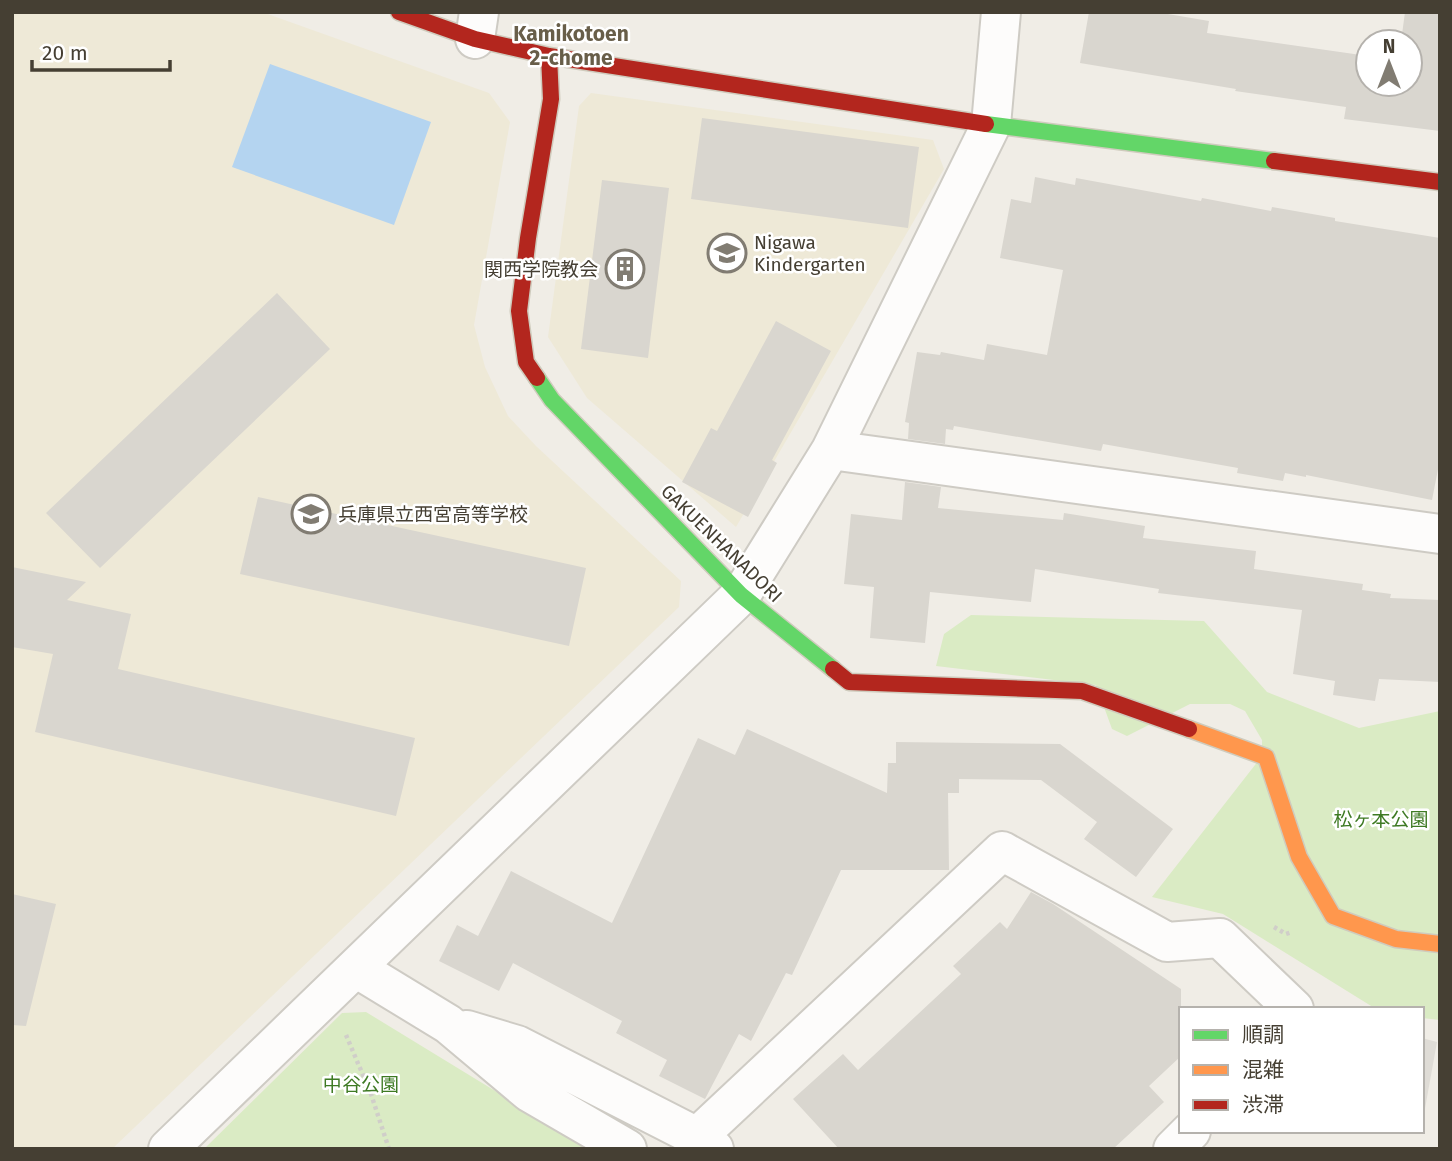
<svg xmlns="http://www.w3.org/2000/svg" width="1452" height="1161" font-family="'Fira Sans','Noto Sans JP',sans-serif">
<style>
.education{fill:#eee9d7}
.green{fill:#daebc4}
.parking{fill:#dfdcd6}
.water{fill:#b4d4f0}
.building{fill:#d9d6cf}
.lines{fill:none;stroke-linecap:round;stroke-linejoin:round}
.street-casing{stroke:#cecbc4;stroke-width:42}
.fast-casing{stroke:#cfcbbd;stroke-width:19}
.slow-casing{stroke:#cfcbbd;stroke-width:19}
.jam-casing{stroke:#cfcbbd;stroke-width:19}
.path{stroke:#d0cec9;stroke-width:4.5;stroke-dasharray:3.5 3.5;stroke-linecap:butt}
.street{stroke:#fdfcfb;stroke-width:38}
.fast{stroke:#63d668;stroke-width:16}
.slow{stroke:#ff974d;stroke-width:16}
.jam{stroke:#b3261e;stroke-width:16}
.labels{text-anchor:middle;stroke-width:5;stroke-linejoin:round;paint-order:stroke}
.poi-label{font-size:19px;fill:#453f33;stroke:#fff;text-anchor:start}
.street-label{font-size:19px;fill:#453f33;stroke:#fff}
.park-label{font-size:19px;fill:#3e7a23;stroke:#fff}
.neighbourhood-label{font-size:21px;font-weight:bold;fill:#685e49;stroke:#fff}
</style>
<rect width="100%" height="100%" fill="#f0ede6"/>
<!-- education -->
<path class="education" d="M12,12H262L489,93L510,122L474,325L485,367L508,416L536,446L681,581L679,607L112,1149H12Z
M591,93L933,140L944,169L736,527L587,398L548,337L579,106Z"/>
<!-- green -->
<path class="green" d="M971,615L1204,621L1267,692L1359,728L1440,711V1020L1422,1018V1009H1376L1223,914L1152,897L1262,756V740L1245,711L1230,704H1190L1127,736L1112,729L1096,685L936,666L944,634Z
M366,1012L590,1149H204L342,1013Z"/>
<!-- parking -->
<path class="parking" d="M1422,1038L1437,1042L1424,1114H1422Z"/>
<!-- water -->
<path class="water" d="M270,64L431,122L394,225L232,167Z"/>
<!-- building -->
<path class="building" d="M1089,12H1156L1209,21L1207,33L1368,56V84H1410V42H1401L1405,12H1440V131L1344,119L1346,107L1235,91L1236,89L1080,63Z
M702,118L919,147L908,228L691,199Z
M1035,177L1075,185L1076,178L1201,201L1202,198L1271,211L1272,207L1335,218V221L1440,238V459L1432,500L1306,475V477L1285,473L1283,481L1237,473L1238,468L1103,444L1101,451L954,426L953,430L946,429L945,444L908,439L909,423L905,422L917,352L940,355L941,352L984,360L987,344L1047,355L1063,270L1000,258L1011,199L1031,203Z
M602,180L669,188L648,358L581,349Z
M277,293L330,349L100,568L46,513Z
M776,321L831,351L772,460L777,463L748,517L682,482L711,428L717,431Z
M905,482L941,487L938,508L1063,520L1064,513L1145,526L1143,538L1256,551L1254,569L1363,584L1362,590L1391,594L1390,598L1440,600V682L1379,679L1375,701L1333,695L1335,681L1293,674L1302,610L1158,593L1159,589L1035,569L1031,602L930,592L925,643L870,638L874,587L844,584L851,514L902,520Z
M258,497L586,568L569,646L240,574Z
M12,567L86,582L67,600L131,614L118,669L415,738L396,816L35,732L53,654L12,647Z
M747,729L887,793L888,763H896V742L1060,744L1173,829L1136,877L1084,839L1097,822L1041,780L959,779V793H948L949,870H841L792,975L786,973L751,1041L739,1034L705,1099L659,1076L667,1060L616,1033L622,1021L513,963L499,991L439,961L457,925L478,936L511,871L612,923L698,738L735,755Z
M1031,892L1053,904L1181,989V1056L1149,1086L1164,1102L1113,1149H839L793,1099L843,1054L858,1070L961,974L953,966L1000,922L1007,929Z
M12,894L56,904L26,1026L12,1025Z"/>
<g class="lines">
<defs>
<path id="street" d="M475,39L479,12
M831,450L1440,534
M356,968L448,1024L529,1092L627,1149
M467,1030L517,1045L697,1137
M168,1149L741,595L831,450L991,125L1001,12
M714,1149L697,1137L1002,851L1167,942L1220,938L1294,1009
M1173,1149L1191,1131"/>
<path id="fast" d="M986,124L1274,161
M537,378L552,400L741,595L833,669"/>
<path id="slow" d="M1189,729L1266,757L1299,857L1333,916L1396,939L1440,944"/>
<path id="jam" d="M399,12L475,39L549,56L986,124
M1274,161L1440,182
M537,378L526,362L519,311L528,238L551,99L549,56
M833,669L849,682L1082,691L1189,729"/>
</defs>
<!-- street casing -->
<use href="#street" class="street-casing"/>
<!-- fast casing -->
<use href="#fast" class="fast-casing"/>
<!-- slow casing -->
<use href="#slow" class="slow-casing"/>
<!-- jam casing -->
<use href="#jam" class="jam-casing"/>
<!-- path -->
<path class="path" d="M1274,927L1286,934L1292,932
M346,1035L371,1094L389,1149"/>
<!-- street -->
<use href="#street" class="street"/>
<!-- fast -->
<use href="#fast" class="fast"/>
<!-- slow -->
<use href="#slow" class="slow"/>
<!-- jam -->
<use href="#jam" class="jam"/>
</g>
<!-- icons -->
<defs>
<symbol id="school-ring" viewBox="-11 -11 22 22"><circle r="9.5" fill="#fff" stroke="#817c72" stroke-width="1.5"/><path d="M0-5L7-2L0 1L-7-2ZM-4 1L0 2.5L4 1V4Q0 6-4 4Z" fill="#817c72"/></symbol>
<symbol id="building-ring" viewBox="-11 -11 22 22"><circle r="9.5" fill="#fff" stroke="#817c72" stroke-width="1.5"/><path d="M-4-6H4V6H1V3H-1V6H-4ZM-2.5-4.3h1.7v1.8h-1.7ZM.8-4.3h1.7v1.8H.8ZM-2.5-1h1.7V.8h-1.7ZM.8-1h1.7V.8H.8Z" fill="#817c72"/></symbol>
</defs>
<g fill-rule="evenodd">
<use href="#school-ring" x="705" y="231" width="44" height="44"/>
<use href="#building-ring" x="603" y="247" width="44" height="44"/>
<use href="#school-ring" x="289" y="492" width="44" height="44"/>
</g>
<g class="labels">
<!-- poi labels -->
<g class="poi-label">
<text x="754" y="249">Nigawa<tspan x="754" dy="22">Kindergarten</tspan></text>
<text x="598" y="276" text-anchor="end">関西学院教会</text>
<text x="338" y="521">兵庫県立西宮高等学校</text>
</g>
<!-- street labels -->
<g class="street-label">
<text transform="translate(722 543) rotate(44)" y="7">GAKUENHANADORI</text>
</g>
<!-- park labels -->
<g class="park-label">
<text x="1381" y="826">松ヶ本公園</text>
<text x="361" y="1091">中谷公園</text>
</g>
<!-- neighbourhood labels -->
<g class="neighbourhood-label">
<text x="571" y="41">Kamikotoen<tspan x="571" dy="24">2-chome</tspan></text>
</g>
</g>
<!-- border -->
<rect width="1452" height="1161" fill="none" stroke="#453f33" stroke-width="28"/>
<!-- legend -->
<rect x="1179" y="1007" width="245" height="126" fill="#ffffff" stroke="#b5b2ad" stroke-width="2"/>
<rect x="1193" y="1030" width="35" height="10" fill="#63d668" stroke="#b5b2ad" stroke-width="2"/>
<text x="1242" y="1042" font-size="21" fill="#453f33">順調</text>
<rect x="1193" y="1065" width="35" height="10" fill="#ff974d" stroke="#b5b2ad" stroke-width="2"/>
<text x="1242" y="1077" font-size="21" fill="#453f33">混雑</text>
<rect x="1193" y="1100" width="35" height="10" fill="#b3261e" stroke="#b5b2ad" stroke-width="2"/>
<text x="1242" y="1112" font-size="21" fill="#453f33">渋滞</text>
<!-- north arrow -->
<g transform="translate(1389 63)"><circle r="33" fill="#ffffff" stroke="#b5b2ad" stroke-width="2"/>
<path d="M0-5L12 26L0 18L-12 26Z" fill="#817c72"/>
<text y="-10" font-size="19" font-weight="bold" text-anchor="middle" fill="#453f33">N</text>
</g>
<!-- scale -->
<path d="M32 60v10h138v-10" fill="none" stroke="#453f33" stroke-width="3.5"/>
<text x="42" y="60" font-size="21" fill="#453f33" stroke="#ffffff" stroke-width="5" paint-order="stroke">20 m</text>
</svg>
